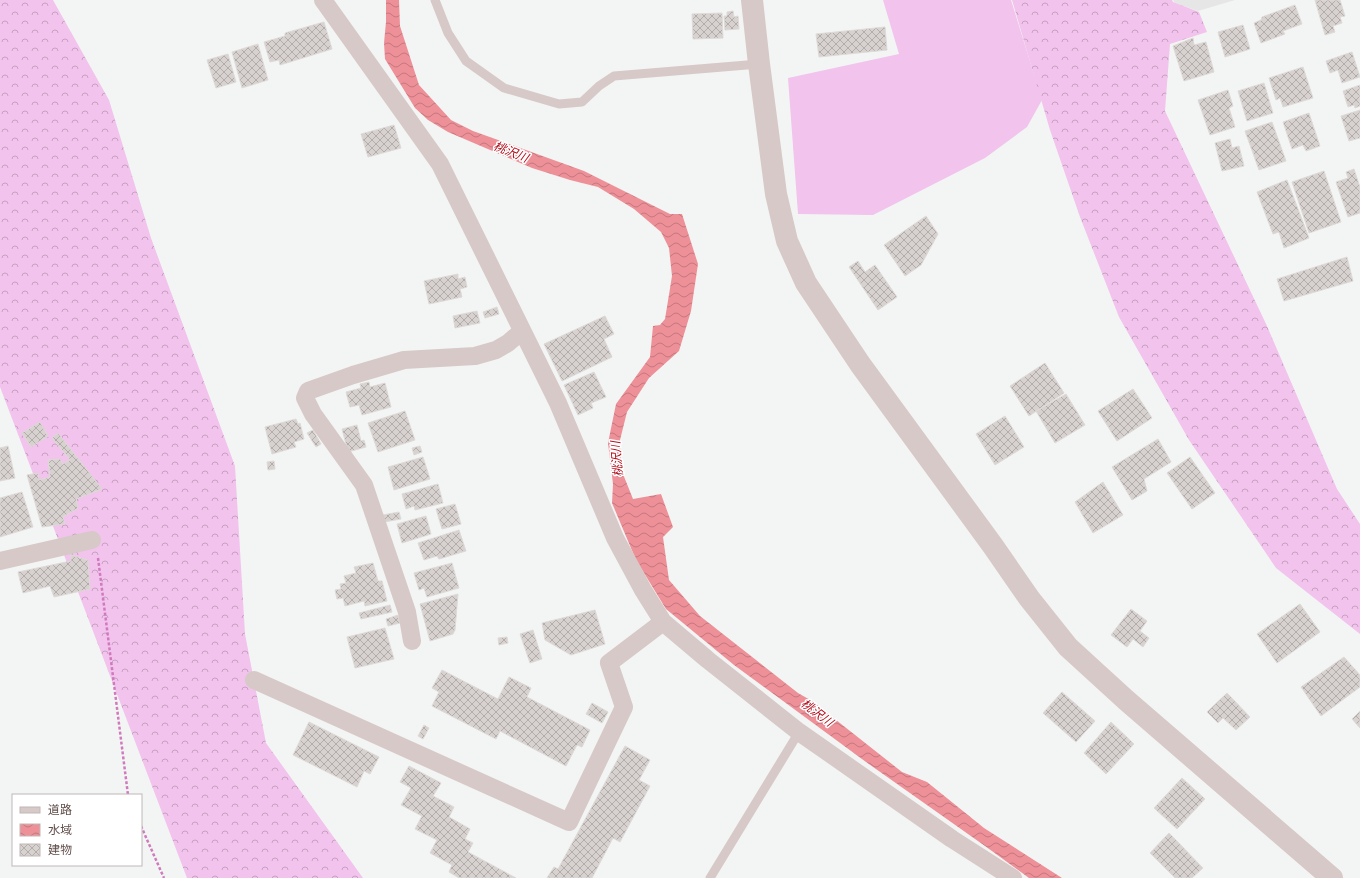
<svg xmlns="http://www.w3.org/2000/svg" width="1360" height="878" font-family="'Golos Text','Noto Sans JP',sans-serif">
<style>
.education{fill:#e5e6e5}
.grass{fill:#f1c3ed}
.forest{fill:url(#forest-crowns)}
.water{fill:url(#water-waves)}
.building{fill:url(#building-cross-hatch);stroke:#dedad7}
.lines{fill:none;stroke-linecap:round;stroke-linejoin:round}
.path{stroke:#d07abd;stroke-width:2.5;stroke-dasharray:3 2;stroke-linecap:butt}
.service{stroke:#d7c9c7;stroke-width:9}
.minor{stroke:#d7c9c7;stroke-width:18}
.tertiary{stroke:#d7c9c7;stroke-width:22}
.labels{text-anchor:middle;stroke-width:3;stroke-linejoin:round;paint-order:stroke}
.water-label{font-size:12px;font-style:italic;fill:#b20b19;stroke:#fff}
</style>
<defs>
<pattern id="forest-crowns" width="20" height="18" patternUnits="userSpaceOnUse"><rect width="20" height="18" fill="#f1c3ed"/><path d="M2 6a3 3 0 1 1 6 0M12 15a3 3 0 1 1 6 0" fill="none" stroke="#c7a1c2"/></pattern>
<pattern id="water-waves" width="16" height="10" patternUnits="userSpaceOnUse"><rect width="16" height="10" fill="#ee9098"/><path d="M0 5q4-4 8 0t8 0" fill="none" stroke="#c4787e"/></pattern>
<pattern id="building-cross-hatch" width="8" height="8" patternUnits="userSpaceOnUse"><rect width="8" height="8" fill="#d7d2cf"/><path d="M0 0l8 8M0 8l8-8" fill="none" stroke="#b2adaa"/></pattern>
</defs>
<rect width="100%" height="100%" fill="#f3f5f4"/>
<!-- education -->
<path class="education" d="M1173,0H1235L1198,11L1175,3Z"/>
<!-- grass -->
<path class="grass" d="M883,0H1011L1042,100L1027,127L985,158L873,215L798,214L788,78L899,54Z"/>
<!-- forest -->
<path class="forest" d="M0,0H53L109,100L151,238L235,466L245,634L266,743L363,878H187L0,387Z
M1012,0H1172L1173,2L1199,12L1207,32L1170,44L1165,111L1267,326L1337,489L1360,524V634L1276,568L1189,440L1119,317L1080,217L1050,130Z"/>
<!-- water -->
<path class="water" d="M386,0H399L400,26L419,85L451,120L473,131L584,171L670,214H682L698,264L691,311L679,351L649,378L627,412L620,440L621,469L633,499L661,494L673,527L663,537L669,580L700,616L798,693L812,701L902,772L927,782L984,828L1062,878H1029L985,846L866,762L734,665L666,609L636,560L612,503L613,484L608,443L616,404L650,357L653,326L660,325L665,319L672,276L669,248L661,232L634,209L598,187L570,180L532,168L448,132L428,120L415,108L385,59L384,43L386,22Z"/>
<!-- building -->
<path class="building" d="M1315,0H1340L1345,16L1340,17L1342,23L1333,26L1335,32L1325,35Z
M1295,5L1302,24L1283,31L1285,34L1261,43L1254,23L1261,20L1262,17Z
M733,11L734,17L738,16L739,29L725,30L724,16H727V12Z
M722,13L723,38L693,39L692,14Z
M324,22L332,49L280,65L279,60L270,62L264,42L285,36V33Z
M1243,25L1250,49L1225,57L1218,32Z
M885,27L887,50L819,57L816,34Z
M1193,38L1194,45L1206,42L1214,72L1184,81L1173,46Z
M258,44L268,80L242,88L232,52Z
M1352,52L1360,77L1342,83L1338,70L1330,73L1326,61Z
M228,54L236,82L216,88L207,60Z
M1303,67L1313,98L1283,107L1280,98L1276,100L1269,78Z
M1264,83L1273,113L1247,121L1238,91Z
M1360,85V106L1355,108L1354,105L1348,107L1343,91Z
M1228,90L1233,106L1229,108L1235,127L1210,135L1198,100Z
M1360,110V138L1349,141L1341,116Z
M1309,113L1320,146L1306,151L1303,145L1292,149L1283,122Z
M1272,122L1286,161L1259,170L1245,131Z
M394,125L401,148L368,157L361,134Z
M1230,139L1232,148L1239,146L1244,166L1222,171L1215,143Z
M1354,169L1360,187V213L1348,217L1336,182L1348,178L1346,172Z
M1324,171L1341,222L1309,233L1292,182Z
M1287,180L1309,238L1284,248L1279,232L1273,234L1257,192Z
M926,216L938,234L921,265L905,276L884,245Z
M1347,257L1353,281L1284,301L1277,279Z
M858,261L865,272L875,265L897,297L878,310L849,267Z
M458,274V279L465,277L467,287L460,289L462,297L429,304L424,281Z
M497,307L499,314L485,318L483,312Z
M477,311L480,323L455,328L453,316Z
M605,316L614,334L604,339L612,357L562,381L544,344Z
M1045,363L1064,393L1029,416L1010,386Z
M594,372L606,397L591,403L593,408L578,415L564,385Z
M369,382L370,387L385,383L391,407L362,415L359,405L350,407L346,392L361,388L360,384Z
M1133,389L1152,418L1117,441L1098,411Z
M1066,394L1085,425L1055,443L1036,411Z
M405,411L415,440L378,452L368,423Z
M1005,416L1024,447L995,465L976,434Z
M296,419L298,424L300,423L304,439L294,442L296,447L272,454L265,427Z
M40,422L48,436L31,447L22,433Z
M357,425L361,441L364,440L366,447L348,452L342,429Z
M313,430L321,444L316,447L307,433Z
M58,433L102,489L76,499L78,508L63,517L65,524L42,527L27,475L38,473L39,480L50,477L48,460L60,459L63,464L70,460L52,438Z
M1158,439L1171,462L1144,479L1147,491L1132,500L1112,467Z
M8,446L15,478L0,481V448Z
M420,446L422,452L414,455L412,448Z
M423,457L430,479L394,490L388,467Z
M1190,457L1215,493L1192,509L1167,473Z
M274,461L275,469L268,470L267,462Z
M1103,482L1123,515L1093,533L1075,502Z
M438,484L443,503L415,510L414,506L406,509L402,494Z
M22,492L33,527L0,537V498Z
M455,504L461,524L442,529L436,509Z
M399,512L401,519L384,522L383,515Z
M426,516L431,534L402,543L397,524Z
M459,530L466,551L439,559L437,556L424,560L418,543Z
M71,555L88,560L90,589L54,597L50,586L23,593L18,572L71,561Z
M373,563L378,581H382L387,601L365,606L364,601L345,606L343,598L337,599L335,590L341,589L340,584L346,583L344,576L356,573L354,567Z
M452,563L459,588L427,597L424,588L419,590L414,573Z
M458,594L455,630L453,634L430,641L420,604Z
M1300,604L1320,632L1277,663L1257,634Z
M390,605L392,612L361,619L359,613Z
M1131,609L1147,621L1140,631L1149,638L1143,647L1133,639L1127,647L1111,635Z
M595,610L605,644L571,655L545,640L542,623Z
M398,615L400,623L388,626L386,619Z
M385,628L394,659L355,668L347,637Z
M533,630L542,659L530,663L520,634Z
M507,637L508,643L499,645L498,638Z
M1344,657L1360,675V687L1321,716L1301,687Z
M442,670L498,699L509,677L531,688L527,697L590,730L582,747L577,745L566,766L500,731L496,739L432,706L439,692L432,688Z
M1062,692L1095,721L1076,742L1043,713Z
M1227,693L1250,717L1236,730L1223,718L1218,723L1207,712Z
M592,703L608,712L602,723L586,714Z
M1360,711V728L1352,719Z
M309,722L379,757L370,774L364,771L357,787L293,755Z
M1111,722L1134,744L1106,774L1084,753Z
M424,725L429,728L423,739L418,736Z
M625,746L650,760L639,780L650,786L620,842L613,838L592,878H547L554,867L558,869Z
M409,766L441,783L433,796L454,807L449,817L470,829L465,839L473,843L468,852L516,878H459L449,872L452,865L430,853L437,840L415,829L422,816L401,805L411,788L400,782Z
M1182,778L1205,799L1177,829L1154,808Z
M1169,833L1203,868L1192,878H1175L1150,853Z"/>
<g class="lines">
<!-- path -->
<path class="path" d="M98,558L128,795
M141,826L164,878"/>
<!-- service -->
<path class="service" d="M435,0L448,33L466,61L504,88L559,104L582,102L599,86L614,76L759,64
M710,878L799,732"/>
<!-- minor -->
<path class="minor" d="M323,0L440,164L558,403L615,538L643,590L663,622L708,660L799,732L952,839L1013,878
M0,561L92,540
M412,641L407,612L364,485L313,414L305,398L308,391L353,375L404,360L475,356L496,350L508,343L522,331
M254,680L569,822L624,707L609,663L663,622"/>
<!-- tertiary -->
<path class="tertiary" d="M752,0L759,64L776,194L787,241L806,283L860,364L993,546L1029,598L1068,647L1126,700L1332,878"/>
</g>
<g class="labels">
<!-- water labels -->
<g class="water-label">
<text transform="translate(511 152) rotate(22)" y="4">桃沢川</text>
<text transform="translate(617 459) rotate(-95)" y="4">桃沢川</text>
<text transform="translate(817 713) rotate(37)" y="4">桃沢川</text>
</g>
</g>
<!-- legend -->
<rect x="12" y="794" width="130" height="72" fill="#ffffff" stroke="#c0b8b7"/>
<rect x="20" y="807" width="20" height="6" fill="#d7c9c7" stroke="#c0b8b7"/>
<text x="48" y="814" font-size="12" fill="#614e4a">道路</text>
<rect x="20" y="824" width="20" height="12" fill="url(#water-waves)" stroke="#c0b8b7"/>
<text x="48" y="834" font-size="12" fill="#614e4a">水域</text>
<rect x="20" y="844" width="20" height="12" fill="url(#building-cross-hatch)" stroke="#c0b8b7"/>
<text x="48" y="854" font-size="12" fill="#614e4a">建物</text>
</svg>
